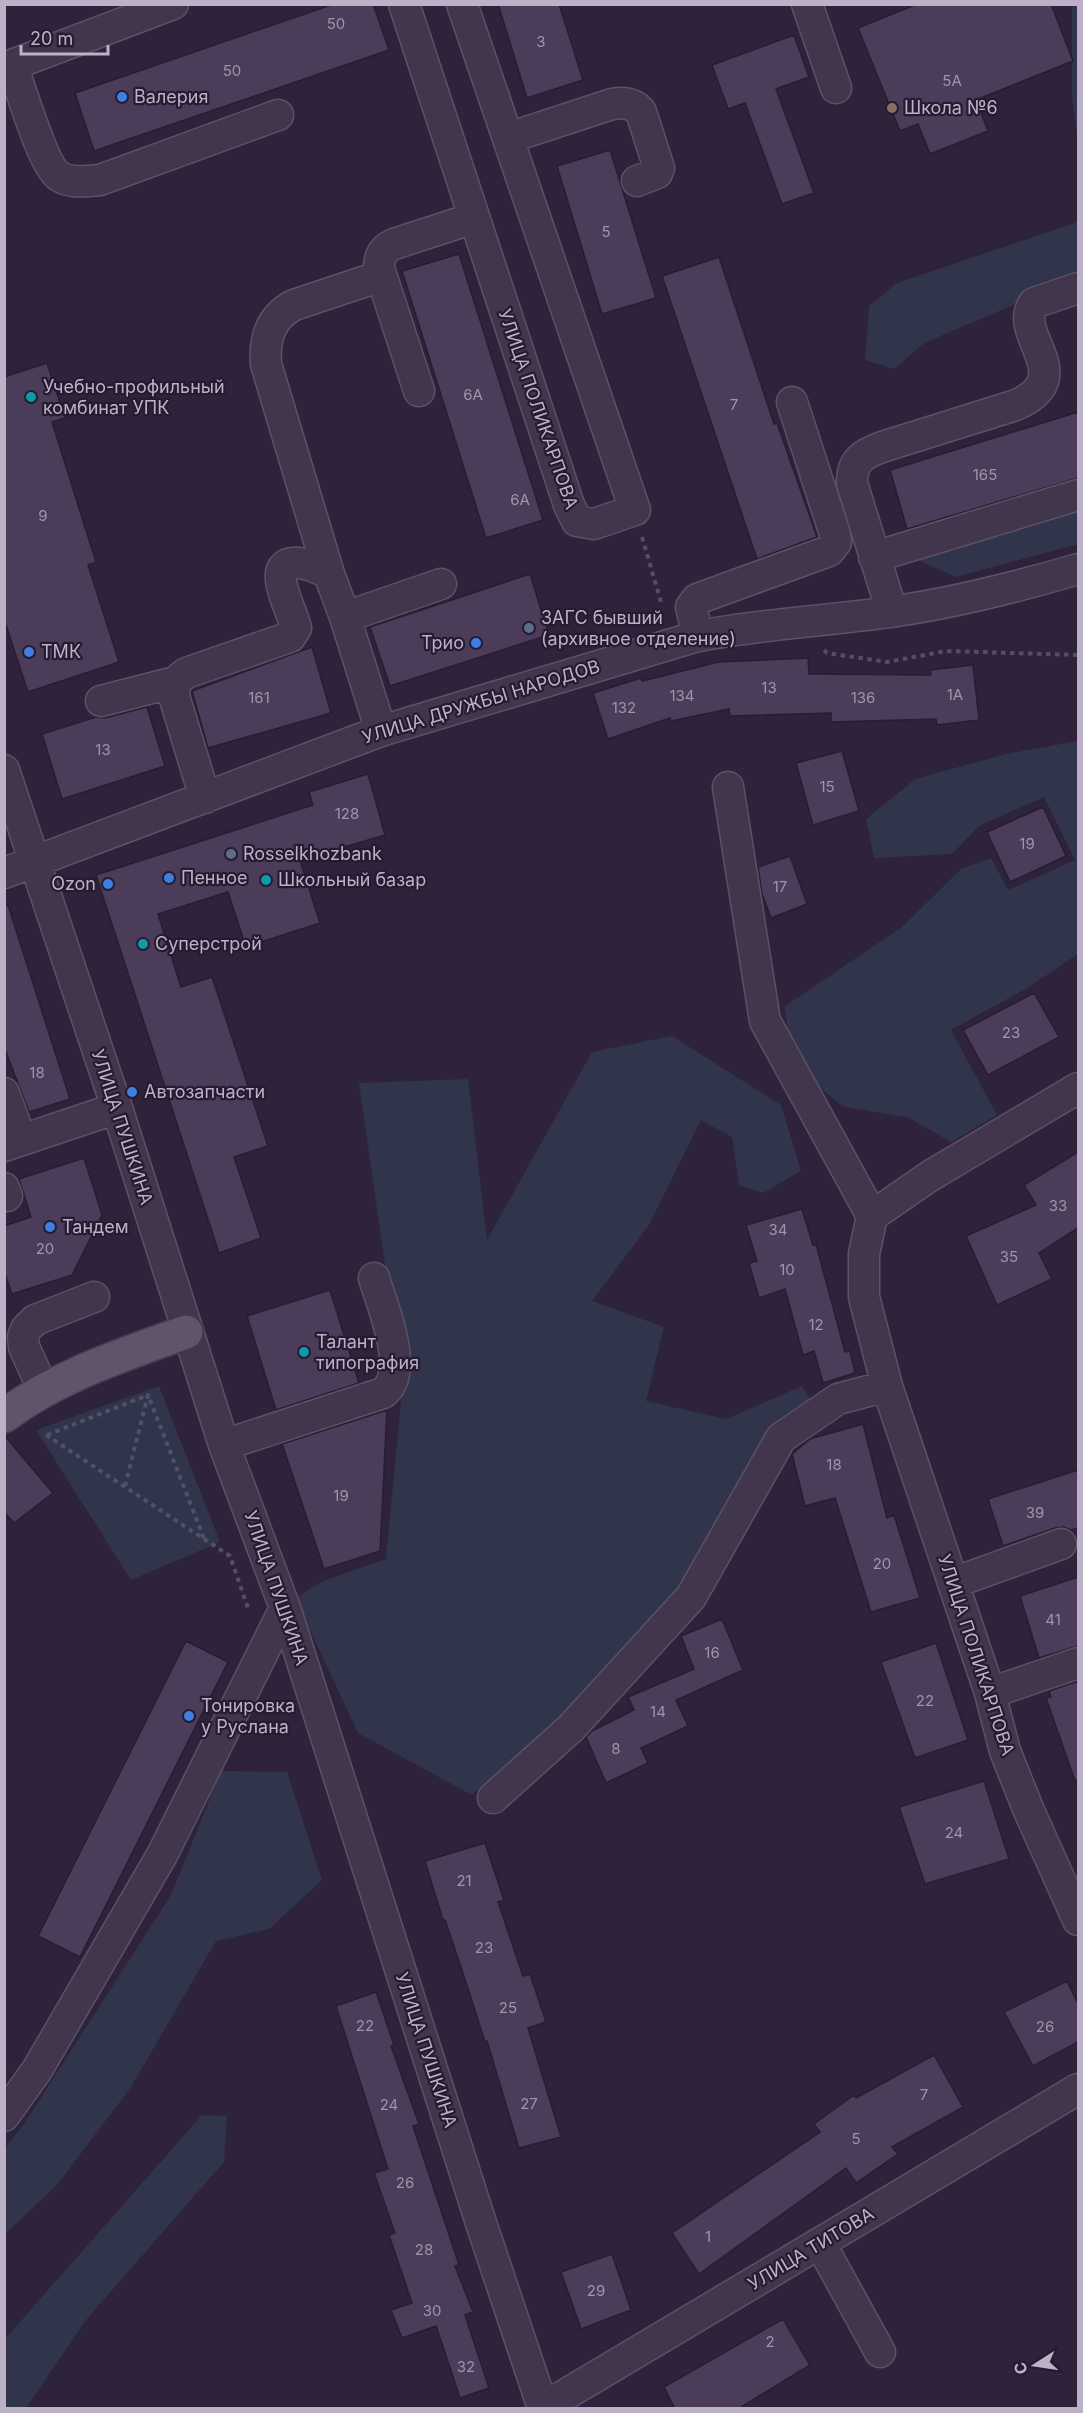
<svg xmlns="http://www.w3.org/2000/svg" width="1083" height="2413" font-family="Inter,sans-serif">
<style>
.green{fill:#31354b}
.building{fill:#4b3c59;stroke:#281d32;stroke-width:1.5}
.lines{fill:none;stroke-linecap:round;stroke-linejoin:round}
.minor-casing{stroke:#5c5166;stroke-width:33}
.major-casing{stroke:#473c51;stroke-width:36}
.path{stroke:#525066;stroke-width:4;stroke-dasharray:4.5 4.5;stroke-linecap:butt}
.minor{stroke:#41364b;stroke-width:30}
.major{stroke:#60546b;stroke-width:33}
.shop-dot{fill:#3f7fe0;stroke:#261b30;stroke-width:2}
.education-dot{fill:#8d6e63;stroke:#261b30;stroke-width:2}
.culture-dot{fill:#0f9aa8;stroke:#261b30;stroke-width:2}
.service-dot{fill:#5c6f8a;stroke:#261b30;stroke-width:2}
.labels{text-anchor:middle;stroke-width:4.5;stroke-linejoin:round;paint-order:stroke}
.number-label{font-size:15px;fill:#a094ac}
.poi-label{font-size:18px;fill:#bdb1c7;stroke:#261b30;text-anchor:start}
.street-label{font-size:18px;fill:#bdb1c7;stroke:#261b30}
</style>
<rect width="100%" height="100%" fill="#2f223b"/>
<!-- green -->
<path class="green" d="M1072,5H1078V143L1072,97Z
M1078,222V275L1060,285L924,343L894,369L865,360L869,306L897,283Z
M1078,501V544L956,577L915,559Z
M1078,741V954L1029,987L951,1030L997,1115L951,1142L909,1118L842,1106L811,1080L791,1043L784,1007L902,927L961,869L991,858L1008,890L1075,860L1044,797L979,826L952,854L874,858L866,819L915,779L1006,754Z
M672,1036L781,1105L801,1171L763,1193L739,1185L732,1137L701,1120L649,1225L592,1301L664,1327L646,1401L726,1419L802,1386L813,1404L676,1594L555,1726L472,1795L358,1733L295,1598L323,1581L386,1559L401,1400L412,1357L385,1265L359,1083L468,1079L487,1240L592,1052Z
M159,1386L220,1542L131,1580L36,1430Z
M221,1771L287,1772L322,1880L269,1929L216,1941L131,2087L57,2185L5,2234V2148L24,2124L171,1895Z
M202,2115L227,2116L224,2162L86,2320L26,2408H5V2339Z"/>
<!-- building -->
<path class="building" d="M334,4H373L389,50L94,151L75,93Z
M498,4H559L583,80L527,98Z
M917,4H1051L1073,61L976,100L988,131L930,154L918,124L900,131L858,28Z
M794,35L809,77L776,89L814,193L782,204L745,103L728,109L712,65Z
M610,150L656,298L602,314L557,166Z
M459,254L543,520L486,538L402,271Z
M719,257L774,424L777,423L817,537L757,559L662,276Z
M47,363L65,418L52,422L96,562L88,565L119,662L28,692L4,619V377Z
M1078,412V478L907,529L890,470Z
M530,574L549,635L390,686L370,627Z
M312,647L331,713L208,748L192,691Z
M808,658L809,674L931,675L930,670L973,665L979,720L937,725L936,719L831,722V713L730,716L729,709L671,721L670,718L608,739L593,693L641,678L642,681L719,662Z
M147,707L165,766L62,799L42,734L96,717L105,718Z
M842,751L859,811L813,825L796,763Z
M368,774L385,835L300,860L320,923L246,947L228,892L158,914L181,987L212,977L268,1146L234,1157L261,1238L219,1253L96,875L313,805L309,792Z
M1043,807L1066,856L1010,882L987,832Z
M790,856L807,904L771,918L762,894L758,867Z
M8,905L70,1099L29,1112L4,1047V906Z
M1034,993L1059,1037L988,1075L963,1030Z
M1078,1152V1228L1039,1253L1052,1279L997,1305L966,1236L1036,1205L1024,1185Z
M84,1158L102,1215L72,1275L12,1294L4,1271V1226L31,1217L19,1179Z
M802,1209L813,1245L816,1244L845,1352L850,1351L855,1373L823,1383L814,1351L803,1355L785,1289L759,1298L749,1263L757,1261L746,1225Z
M330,1290L359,1383L276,1410L247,1316Z
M387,1410L380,1551L324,1569L282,1444Z
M863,1424L887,1518L894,1515L920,1598L871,1612L835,1498L805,1506L792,1454L810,1439Z
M4,1435L53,1493L14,1523L4,1512Z
M1078,1470V1528L1071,1530L1063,1527L1055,1528L1003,1546L988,1499Z
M1078,1577V1646L1039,1658L1020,1596Z
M722,1619L743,1670L676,1700L688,1726L641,1748L648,1763L606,1783L586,1737L592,1731L634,1710L628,1697L694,1669L681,1636Z
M186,1641L228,1662L80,1957L38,1936Z
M936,1643L968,1740L915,1758L881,1662Z
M1078,1681V1780L1075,1781L1046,1698L1051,1697L1049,1691Z
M984,1781L1009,1859L925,1884L899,1807Z
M485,1843L504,1900L498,1902L523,1976L530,1974L546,2022L528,2028L561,2137L519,2148L487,2041L485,2042L463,1973L445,1920H443L425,1861Z
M1067,1981L1078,2004V2042L1033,2066L1004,2012Z
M376,1992L394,2045L391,2046L419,2124L413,2126L459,2265L455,2266L473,2312L465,2315L489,2388L460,2398L436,2326L402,2338L391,2310L412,2303L389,2235L395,2233L374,2173L388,2169L336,2006Z
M934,2055L963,2107L892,2147L898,2154L856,2183L846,2168L699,2274L672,2233L820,2132L814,2124L854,2095L856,2098Z
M612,2254L631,2310L581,2329L561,2272Z
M783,2319L810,2365L738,2409H675L664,2387Z"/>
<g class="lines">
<defs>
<path id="minor" d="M404,4L569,505L577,521L594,524L635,510L462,4
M807,4L836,88
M12,65C20,86 43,166 59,176C70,184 87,181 100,180L278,115
M4,68L173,4
M508,138L612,104C623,102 634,103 641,112L659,168L657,173L637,181
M419,391L379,268C379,256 383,249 394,244L474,218
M874,557L1078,495
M892,612L852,483C852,460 863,454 882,447L1016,405C1081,376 1011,335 1034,303L1078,288
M345,617L441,584
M698,636L691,607L697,599L829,551L836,542L834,531L792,402
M101,701L175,682
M381,731L345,617L329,574L266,364C264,338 271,317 294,305L381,276
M4,770L117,1108L224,1445L285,1608L481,2223L543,2408
M728,787L765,1021L872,1216
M205,798L174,696L175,682L186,673L290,637L296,628C292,613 285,600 282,586C273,549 314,565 329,574
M4,873L381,731L698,636C761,624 826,621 890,612C953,603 1017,587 1078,569
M4,1093L21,1140
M4,1146L117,1108
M4,1188L7,1196
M887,1386L990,1693L1005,1751L1029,1811L1078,1920
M43,1389L24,1347L23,1337L26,1329L35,1320L94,1297
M224,1445L383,1393C411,1372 382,1305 374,1278
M953,1583L1061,1544
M990,1693L1078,1663
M493,1798L571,1728L691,1597L781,1438L838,1399L887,1386L864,1297V1254L872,1216L930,1176L1078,1088
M4,2116L37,2070L162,1855L285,1608
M820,2243L880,2352
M543,2408L1078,2089"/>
<path id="major" d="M4,1416C59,1375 123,1355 186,1332"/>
</defs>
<!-- minor casing -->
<use href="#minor" class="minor-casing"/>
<!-- major casing -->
<use href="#major" class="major-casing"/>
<!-- path -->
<path class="path" d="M642,537L661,602
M824,650L827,653L887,662L946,651L1078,655
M46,1435L230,1556L249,1611
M47,1435L148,1395
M125,1486L148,1395L205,1541"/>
<!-- minor -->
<use href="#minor" class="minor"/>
<!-- major -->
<use href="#major" class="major"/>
</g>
<!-- markers -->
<g class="shop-dot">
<circle cx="122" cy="97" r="6"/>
<circle cx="476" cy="643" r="6"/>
<circle cx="29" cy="652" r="6"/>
<circle cx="169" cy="878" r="6"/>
<circle cx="108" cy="884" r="6"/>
<circle cx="132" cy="1092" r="6"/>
<circle cx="50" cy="1227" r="6"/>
<circle cx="189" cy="1716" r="6"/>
</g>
<circle class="education-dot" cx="892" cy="108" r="6"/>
<g class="culture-dot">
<circle cx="31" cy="397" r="6"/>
<circle cx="266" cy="880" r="6"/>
<circle cx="143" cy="944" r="6"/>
<circle cx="304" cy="1352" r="6"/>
</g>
<g class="service-dot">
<circle cx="529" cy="628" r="6"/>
<circle cx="231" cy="854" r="6"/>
</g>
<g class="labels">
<!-- number labels -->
<g class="number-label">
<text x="336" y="29">50</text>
<text x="541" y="47">3</text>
<text x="232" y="76">50</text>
<text x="952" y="86">5А</text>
<text x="606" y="237">5</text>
<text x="473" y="400">6А</text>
<text x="734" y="410">7</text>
<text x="985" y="480">165</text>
<text x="520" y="505">6А</text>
<text x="43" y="521">9</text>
<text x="769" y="693">13</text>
<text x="955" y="700">1А</text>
<text x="682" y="701">134</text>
<text x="259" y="703">161</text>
<text x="863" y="703">136</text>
<text x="624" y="713">132</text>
<text x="103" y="755">13</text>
<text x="827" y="792">15</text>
<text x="347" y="819">128</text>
<text x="1027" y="849">19</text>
<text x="780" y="892">17</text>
<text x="1011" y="1038">23</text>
<text x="37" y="1078">18</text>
<text x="1058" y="1211">33</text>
<text x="778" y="1235">34</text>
<text x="45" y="1254">20</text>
<text x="1009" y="1262">35</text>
<text x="787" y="1275">10</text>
<text x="816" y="1330">12</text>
<text x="834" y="1470">18</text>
<text x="341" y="1501">19</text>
<text x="1035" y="1518">39</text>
<text x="882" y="1569">20</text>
<text x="1053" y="1625">41</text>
<text x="712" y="1658">16</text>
<text x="925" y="1706">22</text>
<text x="658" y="1717">14</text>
<text x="616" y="1754">8</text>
<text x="954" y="1838">24</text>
<text x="464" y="1886">21</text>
<text x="484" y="1953">23</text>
<text x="508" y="2013">25</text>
<text x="365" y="2031">22</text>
<text x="1045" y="2032">26</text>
<text x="924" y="2100">7</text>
<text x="529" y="2109">27</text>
<text x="389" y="2110">24</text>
<text x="856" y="2144">5</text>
<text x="405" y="2188">26</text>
<text x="708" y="2242">1</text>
<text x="424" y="2255">28</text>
<text x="596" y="2296">29</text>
<text x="432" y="2316">30</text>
<text x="770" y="2347">2</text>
<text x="466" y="2372">32</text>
</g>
<!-- poi labels -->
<g class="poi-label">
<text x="134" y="103">Валерия</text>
<text x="904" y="114">Школа №6</text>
<text x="43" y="393">Учебно-профильный<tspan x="43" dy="21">комбинат УПК</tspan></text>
<text x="541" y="624">ЗАГС бывший<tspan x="541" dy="21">(архивное отделение)</tspan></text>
<text x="464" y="649" text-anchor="end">Трио</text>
<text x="41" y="658">ТМК</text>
<text x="243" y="860">Rosselkhozbank</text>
<text x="181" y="884">Пенное</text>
<text x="278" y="886">Школьный базар</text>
<text x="96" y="890" text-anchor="end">Ozon</text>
<text x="155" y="950">Суперстрой</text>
<text x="144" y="1098">Автозапчасти</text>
<text x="62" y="1233">Тандем</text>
<text x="316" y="1348">Талант<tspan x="316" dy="21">типография</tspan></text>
<text x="201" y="1712">Тонировка<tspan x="201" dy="21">у Руслана</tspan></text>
</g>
<!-- street labels -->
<g class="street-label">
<text transform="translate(538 409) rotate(71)" y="6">УЛИЦА ПОЛИКАРПОВА</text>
<text transform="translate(481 702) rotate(-17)" y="6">УЛИЦА ДРУЖБЫ НАРОДОВ</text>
<text transform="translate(122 1127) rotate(72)" y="6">УЛИЦА ПУШКИНА</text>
<text transform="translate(276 1588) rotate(71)" y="6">УЛИЦА ПУШКИНА</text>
<text transform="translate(976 1655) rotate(72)" y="6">УЛИЦА ПОЛИКАРПОВА</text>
<text transform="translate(426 2050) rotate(72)" y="6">УЛИЦА ПУШКИНА</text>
<text transform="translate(811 2249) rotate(-31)" y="6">УЛИЦА ТИТОВА</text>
</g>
</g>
<!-- border -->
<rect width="1083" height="2413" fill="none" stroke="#bdb1c7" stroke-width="12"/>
<!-- north arrow -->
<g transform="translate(1035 2365) rotate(258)" stroke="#261b30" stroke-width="4.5" paint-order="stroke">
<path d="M0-4.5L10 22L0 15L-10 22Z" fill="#bdb1c7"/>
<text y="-9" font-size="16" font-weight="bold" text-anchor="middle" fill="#bdb1c7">С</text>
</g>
<!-- scale -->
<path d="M21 45v9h87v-9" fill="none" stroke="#bdb1c7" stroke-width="3"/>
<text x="30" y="45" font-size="18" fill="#bdb1c7" stroke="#261b30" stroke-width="4.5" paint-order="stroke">20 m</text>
</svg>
